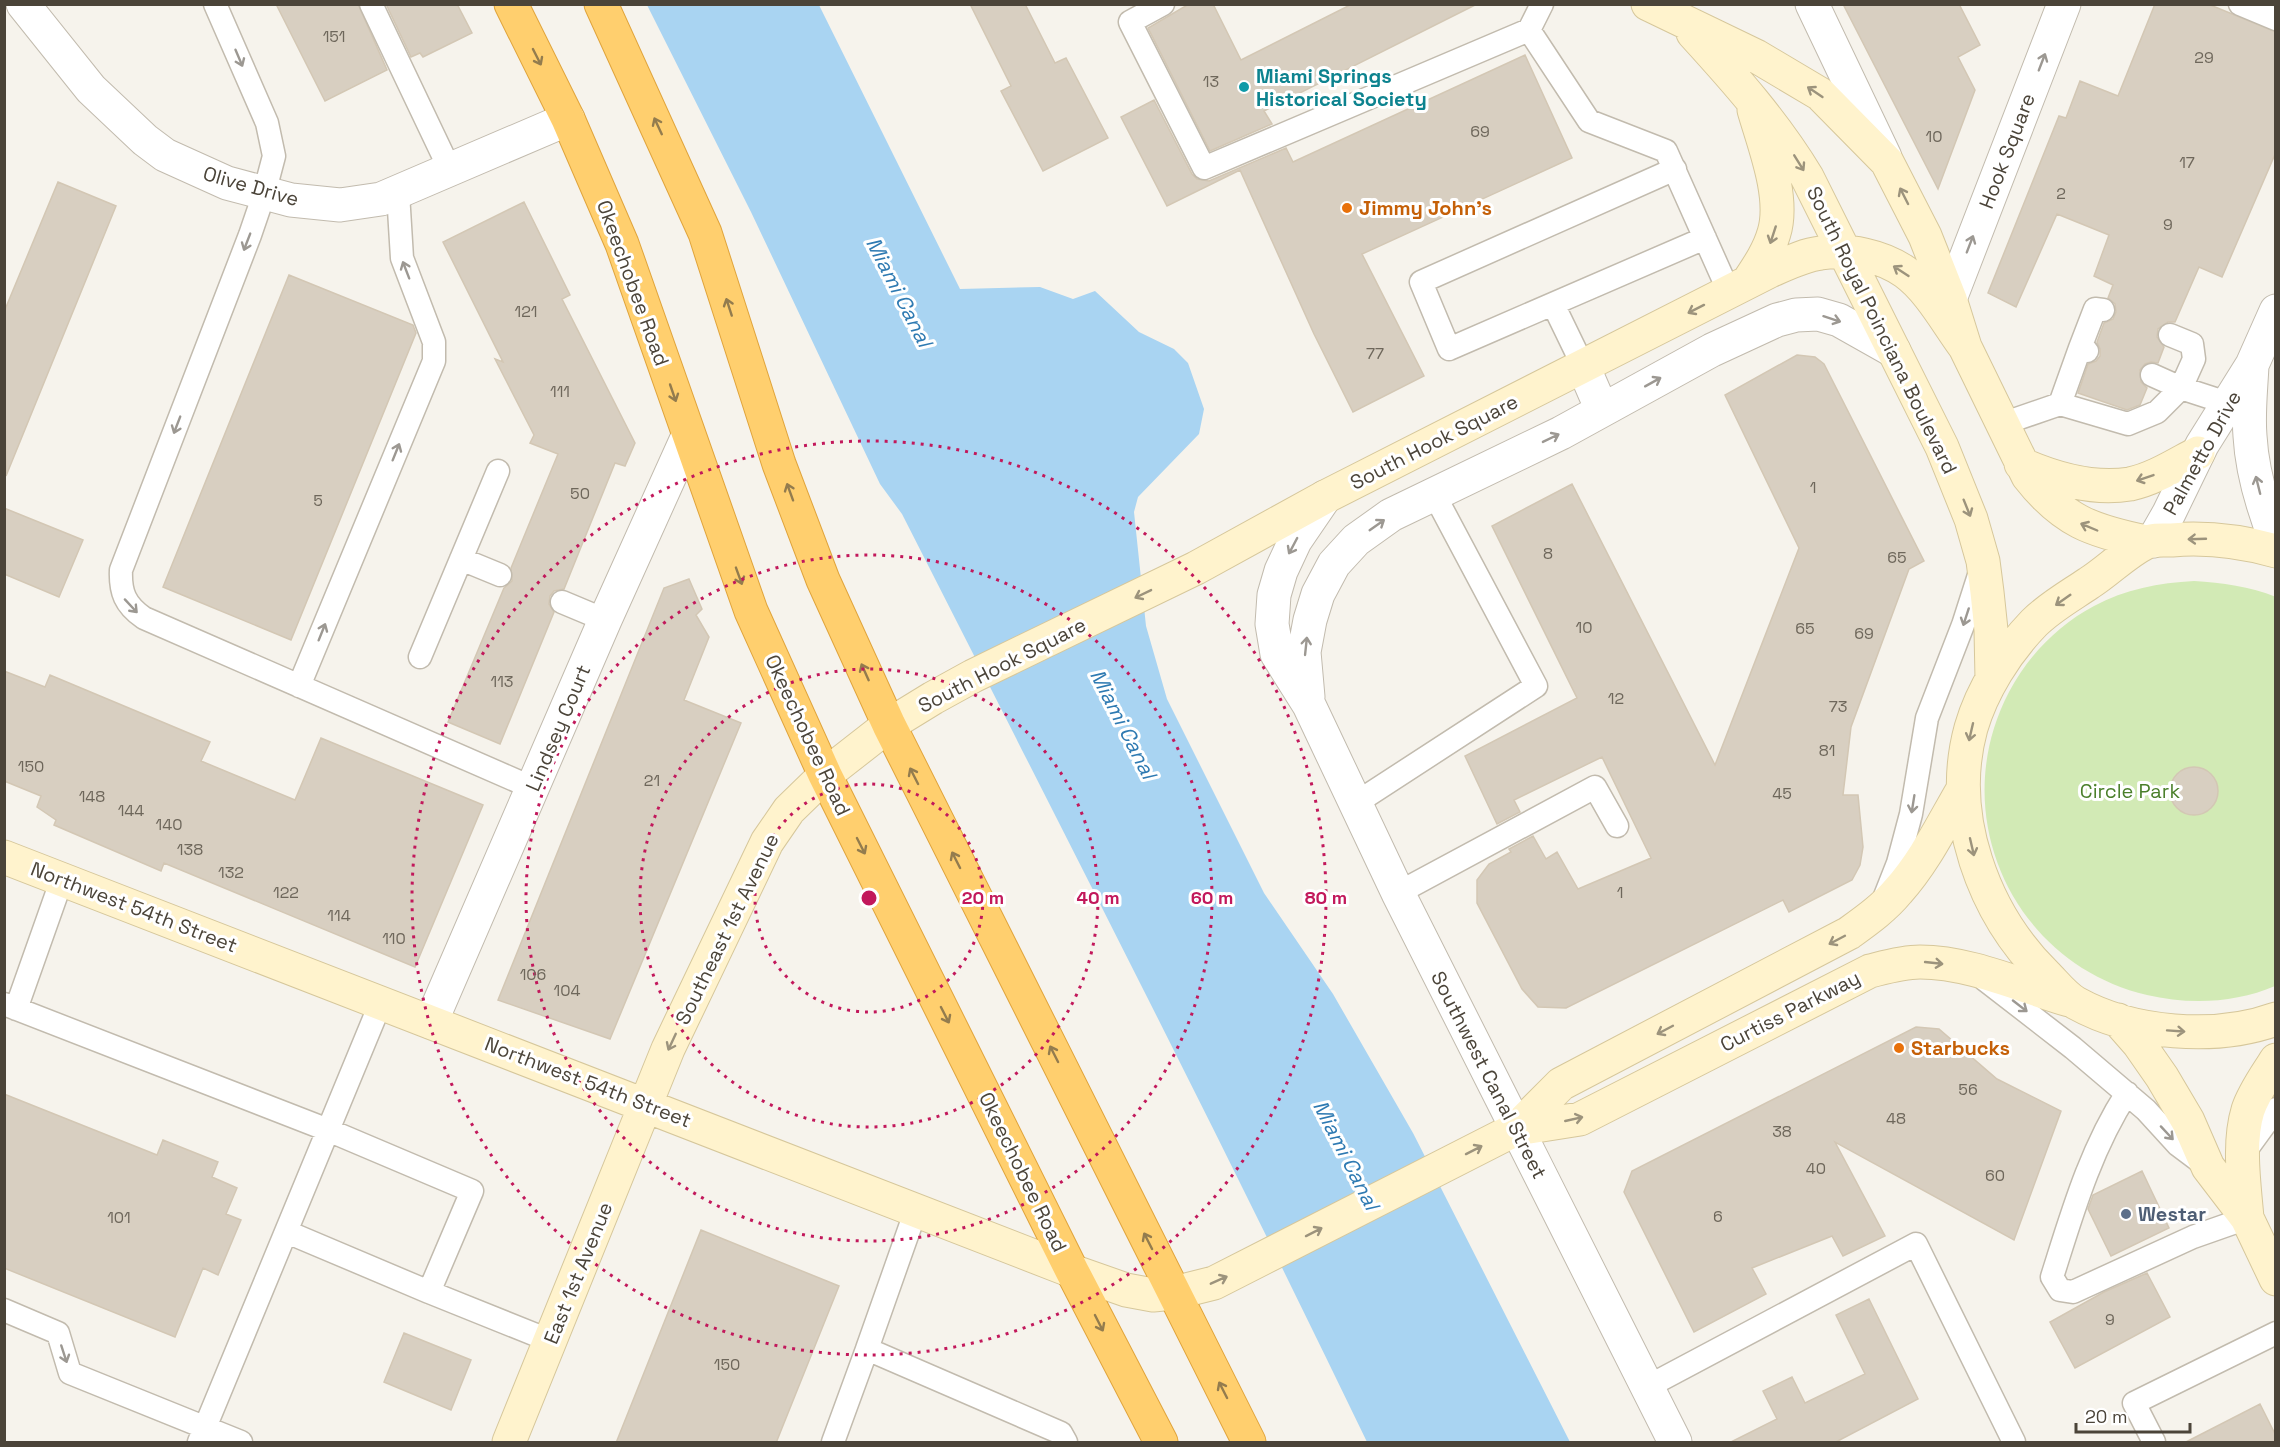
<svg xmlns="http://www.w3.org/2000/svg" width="2280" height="1447" font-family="'Space Grotesk',sans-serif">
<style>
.green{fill:#d2eab5}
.water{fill:#a9d4f2}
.building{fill:#d8cfc1;stroke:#d3c7b4;stroke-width:1.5}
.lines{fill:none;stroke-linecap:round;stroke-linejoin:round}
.lane-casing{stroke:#c2bbae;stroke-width:25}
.street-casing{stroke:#c2bbae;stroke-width:35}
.secondary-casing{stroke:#d6c79b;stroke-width:35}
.highway-casing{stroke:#e0a43c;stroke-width:35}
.lane{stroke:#fff;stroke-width:22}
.street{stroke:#fff;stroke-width:33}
.secondary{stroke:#fff3cd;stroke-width:33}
.highway{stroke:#ffcf6e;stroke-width:33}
.oneway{stroke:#937c4e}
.oneway2{stroke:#9c9892}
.oneway3{stroke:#9c937c}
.ring{fill:none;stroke:#c2185b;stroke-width:3;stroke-dasharray:3 6}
.culture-dot{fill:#0f9aa8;stroke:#fff;stroke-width:2}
.food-dot{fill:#e8710a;stroke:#fff;stroke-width:2}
.service-dot{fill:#5c6f8a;stroke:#fff;stroke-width:2}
.labels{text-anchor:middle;stroke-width:6;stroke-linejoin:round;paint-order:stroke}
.number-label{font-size:16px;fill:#6e675b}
.culture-label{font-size:20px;font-weight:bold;fill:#0d838f;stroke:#fff;text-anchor:start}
.street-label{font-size:20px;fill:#4b4439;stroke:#fff}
.food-label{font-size:20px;font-weight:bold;fill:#c56008;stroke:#fff;text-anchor:start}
.park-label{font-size:20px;fill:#4a7f2a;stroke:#fff}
.service-label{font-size:20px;font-weight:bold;fill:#4e5e75;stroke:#fff;text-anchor:start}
.water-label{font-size:21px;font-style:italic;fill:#2e7ab2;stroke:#fff}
.centre{fill:#c2185b;stroke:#fff;stroke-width:3}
.ring-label{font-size:18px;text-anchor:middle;font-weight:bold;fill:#c2185b;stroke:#fff;stroke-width:6;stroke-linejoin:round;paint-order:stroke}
</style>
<rect width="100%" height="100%" fill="#f6f3ec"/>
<!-- green -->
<path class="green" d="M2194,581C2222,583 2250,586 2276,597L2275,986C2236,1003 2189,1005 2147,995C2012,963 1945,814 2009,692C2028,656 2058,625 2094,606C2125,589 2159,583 2194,581Z"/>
<!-- water -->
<path class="water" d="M647,5H819L960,289L1040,287L1073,299L1095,291L1139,332L1174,349L1188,363L1204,409L1199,434L1138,497L1134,512L1146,626L1167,699L1264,893L1333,994L1413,1133L1570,1442H1367C1217,1131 1059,823 902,514L880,484L751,212Z"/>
<!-- building -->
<path class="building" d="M276,4H358L387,70L325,101Z
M386,4H457L472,33L423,57L420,53L411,57Z
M970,4H1025L1055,63L1066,58L1108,138L1043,171L1001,91L1011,86Z
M1189,4H1213L1241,60L1352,4H1477L1264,111L1272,124L1210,151L1148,28Z
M1843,4H1959L1980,45L1958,57L1975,90L1938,189Z
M2155,4H2208L2276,32V152L2222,277L2199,267L2175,322H2168L2158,329L2157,337L2164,347L2158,363L2151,362L2145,364L2140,370L2141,382L2147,388L2140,405L2127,410L2078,393L2088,364L2096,361L2100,356V349L2097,342L2104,323L2113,319L2116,312L2115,304L2108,298L2113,285L2094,276L2109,235L2057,214L2016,307L1988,293L2059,116L2066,118L2080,81L2118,96Z
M1525,55L1572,158L1362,254L1424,376L1353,412L1314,334L1240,170L1167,206L1121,117L1154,100L1192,174L1197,179L1209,181L1286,148L1293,162Z
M58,182L116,206L6,476L4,312Z
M524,202L570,295L562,299L635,443L625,466L615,463L564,589L554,591L550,596L549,604L554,612L500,744L448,722L504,588L512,581L511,568L558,454L530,443L534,435L495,359L503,362L443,242Z
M289,275L413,325L416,333L291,640L163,587Z
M1797,355L1815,357L1824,364L1924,561L1909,569L1851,727L1843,795H1858L1863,847L1860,865L1852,880L1789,912L1783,900L1566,1008L1538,1007L1522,989L1477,903V880L1489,864L1511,852L1509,849L1533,836L1546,859L1557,852L1578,889L1651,858L1602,757L1514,800L1520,812L1497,824L1465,756L1577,698L1492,526L1572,484L1715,765L1799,548L1725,395Z
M4,508L83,540L59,597L4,574Z
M689,579L702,609L696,615L709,637L684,700L741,723L610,1039L498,1000L664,588Z
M4,671L45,687L50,675L210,742L201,761L295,800L321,738L483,805L415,967L164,863L161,871L54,825L56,820L37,807L41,796L4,781Z
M2170 791a24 24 0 1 1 48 0a24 24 0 1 1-48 0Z
M1916,1027L1939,1029L1997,1079L2061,1111L2014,1240L1835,1142L1885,1236L1843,1256L1832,1236L1752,1268L1766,1294L1694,1332L1624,1192L1632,1171Z
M4,1094L157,1155L163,1140L218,1162L212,1177L237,1188L226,1214L241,1220L218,1275L203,1268L175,1337L4,1268Z
M2142,1171L2169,1228L2111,1256L2088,1209L2093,1195Z
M701,1230L839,1286L776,1443H616Z
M2147,1273L2170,1317L2075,1368L2050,1322L2104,1292Z
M1869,1299L1918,1399L1834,1443H1729L1777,1419L1763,1391L1792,1377L1805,1403L1865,1374L1836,1315Z
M404,1333L471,1360L451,1410L384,1382Z
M2260,1404L2276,1436V1443H2184Z"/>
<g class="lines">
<defs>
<path id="lane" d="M215,4L267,123L274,156L264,194L250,235L121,570C120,592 125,605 144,618L533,788
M371,4L450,170
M1163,4L1130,22L1204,168L1529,30L1542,4
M2240,4L2276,19
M1529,30L1589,121L1666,151L1729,292
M1675,169L1421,282L1449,349L1705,238
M1553,304L1583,366
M2080,348L2095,309L2103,310
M2152,375L2181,388L2194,359L2192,344L2170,335
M2060,404L2080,348L2087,351
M2002,424L2060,404L2128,424L2157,412L2181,388L2227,403
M461,559L500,575
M562,602L605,620
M420,657L498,471
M299,686L434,361V342L402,258L398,193
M1356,803L1536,686L1434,494
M1398,893L1595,787L1617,826
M1885,896L1898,863L1911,814L1927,718L1963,625L1980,572
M1984,979L2073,1048L2146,1110L2178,1145L2206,1166
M4,1004L328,1130L472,1191L429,1292L551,1341
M16,1009L62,879
M2127,1093C2090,1150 2072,1214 2052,1277L2060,1290L2073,1292L2193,1237L2247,1218
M2244,1153L2276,1109
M287,1232L429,1292
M4,1310L58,1333L70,1373L241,1442
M867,1349L916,1210
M1647,1387L1916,1244L2014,1442
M199,1442L381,1002
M833,1442L867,1349L1061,1433L1066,1442
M2154,1442L2134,1403L2276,1333"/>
<path id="street" d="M23,4L91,89L145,140L165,155L227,183L291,200L340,205L381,199L568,119
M1812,4L1885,157
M1950,299L2064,4
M2252,365C2251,388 2248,413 2250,436C2252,472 2263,508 2276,541
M1583,366L1602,410
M1325,497L1295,541L1281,571L1274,595L1272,624L1277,654L1309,705L1398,893L1675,1442
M2153,541L2169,513L2202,445L2252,365L2276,311
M1308,697L1304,652L1310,620L1318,594L1334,564L1356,540L1391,515L1561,433L1712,350L1777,320L1796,315L1818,314L1839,320L1894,351
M431,1022L605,620L688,436"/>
<path id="secondary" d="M1648,4L1756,56L1820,94L1887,162L1925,236L1950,299L1965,347L2028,476C2063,521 2092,531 2146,542
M1693,33C1735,79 1775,124 1807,177L1942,447L1971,519L1983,561L1987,592L1991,630L1992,679
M1748,282C1758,267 1769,251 1774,233C1785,197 1764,145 1754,110
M2021,464C2055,479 2092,490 2130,484C2154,479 2177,464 2198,453
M2276,551C2240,541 2208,537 2172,540C2164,540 2152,539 2145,543C2125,553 2108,571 2089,583C2070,596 2050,607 2034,623C2006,652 1982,690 1971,728C1947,815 1983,913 2046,975C2055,984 2065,997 2076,1003C2132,1034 2215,1041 2276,1019
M4,857L1072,1271L1126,1290L1153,1295L1174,1293L1214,1283L1516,1129L1561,1084L1849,933C1867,920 1884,908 1898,891C1925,861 1943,823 1963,789
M2118,1020L2139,1044L2162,1077L2188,1121L2208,1167L2247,1218L2276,1279
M1516,1129L1580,1119L1870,971C1886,967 1903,962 1920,962C1970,962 2021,986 2069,1000
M2247,1218C2244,1183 2238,1143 2248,1110C2254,1092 2266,1076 2276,1060
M509,1442L668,1049L767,842L789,810L825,775L889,725L933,698L973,676L1196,568L1325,497L1770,271C1786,264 1803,255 1821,253C1849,249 1882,256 1905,272C1930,290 1947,323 1965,347"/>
<path id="highway" d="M511,4L568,119L622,244L751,611L825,775L1072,1271L1161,1442
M601,4L705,233L779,464L823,580L889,725L1249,1442"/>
</defs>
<!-- lane casing -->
<use href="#lane" class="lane-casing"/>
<!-- street casing -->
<use href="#street" class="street-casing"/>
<!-- secondary casing -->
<use href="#secondary" class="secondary-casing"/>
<!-- highway casing -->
<use href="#highway" class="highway-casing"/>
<!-- lane -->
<use href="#lane" class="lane"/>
<!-- street -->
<use href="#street" class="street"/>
<!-- secondary -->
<use href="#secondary" class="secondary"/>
<!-- highway -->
<use href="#highway" class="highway"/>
</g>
<!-- one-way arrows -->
<defs><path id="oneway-shaft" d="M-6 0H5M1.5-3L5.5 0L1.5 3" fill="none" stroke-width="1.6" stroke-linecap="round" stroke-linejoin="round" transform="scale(1.5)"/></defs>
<g class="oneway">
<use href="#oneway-shaft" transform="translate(537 57) rotate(63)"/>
<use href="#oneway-shaft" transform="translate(658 126) rotate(-115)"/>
<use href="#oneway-shaft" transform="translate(729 307) rotate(-108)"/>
<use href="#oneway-shaft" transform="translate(673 393) rotate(71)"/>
<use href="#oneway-shaft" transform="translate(790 492) rotate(-110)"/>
<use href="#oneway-shaft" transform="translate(739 576) rotate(70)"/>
<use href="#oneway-shaft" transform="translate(865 672) rotate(-114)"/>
<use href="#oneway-shaft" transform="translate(914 776) rotate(-117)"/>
<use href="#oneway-shaft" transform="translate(861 846) rotate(63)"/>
<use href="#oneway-shaft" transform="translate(956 860) rotate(-117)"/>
<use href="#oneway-shaft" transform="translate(945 1015) rotate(63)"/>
<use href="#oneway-shaft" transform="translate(1054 1054) rotate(-117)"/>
<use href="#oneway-shaft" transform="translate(1148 1241) rotate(-117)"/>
<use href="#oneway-shaft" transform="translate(1099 1323) rotate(63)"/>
<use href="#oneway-shaft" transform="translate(1223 1390) rotate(-117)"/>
</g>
<g class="oneway2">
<use href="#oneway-shaft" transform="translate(239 58) rotate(67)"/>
<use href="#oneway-shaft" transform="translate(2042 62) rotate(-69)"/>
<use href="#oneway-shaft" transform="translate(247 242) rotate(111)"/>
<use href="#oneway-shaft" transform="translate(1970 244) rotate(-69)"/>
<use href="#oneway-shaft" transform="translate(406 270) rotate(-111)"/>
<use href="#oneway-shaft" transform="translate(1832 319) rotate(18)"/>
<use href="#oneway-shaft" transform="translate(1653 382) rotate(-29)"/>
<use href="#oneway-shaft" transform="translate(177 425) rotate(111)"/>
<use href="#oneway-shaft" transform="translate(1551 438) rotate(-26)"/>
<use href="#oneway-shaft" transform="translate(396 452) rotate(-68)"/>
<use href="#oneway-shaft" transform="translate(2258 485) rotate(-104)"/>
<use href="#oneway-shaft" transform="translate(1377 525) rotate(-35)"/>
<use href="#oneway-shaft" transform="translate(1293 546) rotate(118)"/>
<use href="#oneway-shaft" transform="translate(131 606) rotate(47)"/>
<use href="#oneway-shaft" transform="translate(1966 617) rotate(108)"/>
<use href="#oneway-shaft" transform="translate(322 632) rotate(-68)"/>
<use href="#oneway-shaft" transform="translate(1306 646) rotate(-84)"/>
<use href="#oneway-shaft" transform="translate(1913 804) rotate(99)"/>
<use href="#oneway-shaft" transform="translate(2020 1006) rotate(38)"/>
<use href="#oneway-shaft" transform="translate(2167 1133) rotate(47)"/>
<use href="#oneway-shaft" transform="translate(64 1354) rotate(72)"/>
</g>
<g class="oneway3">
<use href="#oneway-shaft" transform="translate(1815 92) rotate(-146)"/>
<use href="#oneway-shaft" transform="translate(1799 163) rotate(58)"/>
<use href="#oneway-shaft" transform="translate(1904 196) rotate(-117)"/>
<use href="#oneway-shaft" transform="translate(1773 235) rotate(108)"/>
<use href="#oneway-shaft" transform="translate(1901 271) rotate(-147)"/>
<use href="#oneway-shaft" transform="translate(1696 309) rotate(153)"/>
<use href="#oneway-shaft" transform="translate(2145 478) rotate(161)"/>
<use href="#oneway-shaft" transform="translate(1967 508) rotate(68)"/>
<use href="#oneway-shaft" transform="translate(2089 527) rotate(-157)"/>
<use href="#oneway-shaft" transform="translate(2197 539) rotate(178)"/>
<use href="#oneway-shaft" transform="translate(1143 594) rotate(154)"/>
<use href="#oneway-shaft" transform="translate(2063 600) rotate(145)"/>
<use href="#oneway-shaft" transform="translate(1971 732) rotate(103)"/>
<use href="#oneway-shaft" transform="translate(1972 847) rotate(77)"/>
<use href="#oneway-shaft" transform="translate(1837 940) rotate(152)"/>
<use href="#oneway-shaft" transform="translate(1934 963) rotate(6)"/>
<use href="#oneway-shaft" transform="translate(1665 1030) rotate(152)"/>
<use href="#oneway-shaft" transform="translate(2176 1031) rotate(4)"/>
<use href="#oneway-shaft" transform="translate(672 1042) rotate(115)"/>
<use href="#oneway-shaft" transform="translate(1574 1119) rotate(-13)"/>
<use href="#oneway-shaft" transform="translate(1474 1150) rotate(-27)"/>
<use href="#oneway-shaft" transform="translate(1314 1232) rotate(-27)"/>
<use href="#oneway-shaft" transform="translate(1219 1280) rotate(-24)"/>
</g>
<!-- distance rings -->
<g class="ring">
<circle cx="869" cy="898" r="114"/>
<circle cx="869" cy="898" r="229"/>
<circle cx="869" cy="898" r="343"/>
<circle cx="869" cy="898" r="457"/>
</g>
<!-- markers -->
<circle class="culture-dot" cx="1244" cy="87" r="6"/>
<g class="food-dot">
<circle cx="1347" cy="208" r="6"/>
<circle cx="1899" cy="1048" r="6"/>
</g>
<circle class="service-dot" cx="2126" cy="1214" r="6"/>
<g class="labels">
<!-- number labels -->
<g class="number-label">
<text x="334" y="42">151</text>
<text x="2204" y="63">29</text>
<text x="1211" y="87">13</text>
<text x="1480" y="137">69</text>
<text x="1934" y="142">10</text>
<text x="2187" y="168">17</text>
<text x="2061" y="199">2</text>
<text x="2168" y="230">9</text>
<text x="526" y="317">121</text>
<text x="1375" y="359">77</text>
<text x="560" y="397">111</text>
<text x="1813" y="493">1</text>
<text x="580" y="499">50</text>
<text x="318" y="506">5</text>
<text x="1548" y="559">8</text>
<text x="1897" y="563">65</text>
<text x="1584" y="633">10</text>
<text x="1805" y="634">65</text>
<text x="1864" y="639">69</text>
<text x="502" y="687">113</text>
<text x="1616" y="704">12</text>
<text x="1838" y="712">73</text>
<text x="1827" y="756">81</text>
<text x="31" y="772">150</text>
<text x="652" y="786">21</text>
<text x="1782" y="799">45</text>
<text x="92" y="802">148</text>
<text x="131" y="816">144</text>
<text x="169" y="830">140</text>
<text x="190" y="855">138</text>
<text x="231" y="878">132</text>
<text x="286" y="898">122</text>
<text x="1620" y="898">1</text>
<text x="339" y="921">114</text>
<text x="394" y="944">110</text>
<text x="533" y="980">106</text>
<text x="567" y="996">104</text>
<text x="1968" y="1095">56</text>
<text x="1896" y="1124">48</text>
<text x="1782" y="1137">38</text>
<text x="1816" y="1174">40</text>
<text x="1995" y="1181">60</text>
<text x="1718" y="1222">6</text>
<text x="119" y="1223">101</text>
<text x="2110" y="1325">9</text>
<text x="727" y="1370">150</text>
</g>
<!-- culture labels -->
<g class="culture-label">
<text x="1256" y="83">Miami Springs<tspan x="1256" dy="23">Historical Society</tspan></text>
</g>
<!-- street labels -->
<g class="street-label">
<text transform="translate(2007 151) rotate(-69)" y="7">Hook Square</text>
<text transform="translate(251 186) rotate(16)" y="7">Olive Drive</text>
<text transform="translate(633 283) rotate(70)" y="7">Okeechobee Road</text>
<text transform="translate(1882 330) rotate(64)" y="7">South Royal Poinciana Boulevard</text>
<text transform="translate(1434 442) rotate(-27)" y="7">South Hook Square</text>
<text transform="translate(2202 453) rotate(-61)" y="7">Palmetto Drive</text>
<text transform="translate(1002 665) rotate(-27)" y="7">South Hook Square</text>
<text transform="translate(558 728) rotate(-67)" y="7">Lindsey Court</text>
<text transform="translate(808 735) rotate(65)" y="7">Okeechobee Road</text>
<text transform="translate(134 907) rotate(21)" y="7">Northwest 54th Street</text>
<text transform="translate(727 929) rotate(-64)" y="7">Southeast 1st Avenue</text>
<text transform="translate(1790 1011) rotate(-27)" y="7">Curtiss Parkway</text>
<text transform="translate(1489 1075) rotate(63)" y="7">Southwest Canal Street</text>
<text transform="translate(588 1082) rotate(21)" y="7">Northwest 54th Street</text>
<text transform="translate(1023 1172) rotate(64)" y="7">Okeechobee Road</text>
<text transform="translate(578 1273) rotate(-68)" y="7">East 1st Avenue</text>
</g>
<!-- food labels -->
<g class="food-label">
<text x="1359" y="215">Jimmy John's</text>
<text x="1911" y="1055">Starbucks</text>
</g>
<!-- park labels -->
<g class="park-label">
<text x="2130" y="798">Circle Park</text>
</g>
<!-- service labels -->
<g class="service-label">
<text x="2138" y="1221">Westar</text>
</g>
<!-- water labels -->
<g class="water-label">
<text transform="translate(899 292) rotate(63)" y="7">Miami Canal</text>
<text transform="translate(1123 724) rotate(63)" y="7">Miami Canal</text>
<text transform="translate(1346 1155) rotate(63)" y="7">Miami Canal</text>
</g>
</g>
<circle cx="869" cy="898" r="9" class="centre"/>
<g class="ring-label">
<text x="983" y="904">20 m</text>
<text x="1098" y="904">40 m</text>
<text x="1212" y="904">60 m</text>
<text x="1326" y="904">80 m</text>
</g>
<!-- border -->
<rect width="2280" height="1447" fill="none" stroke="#4b4439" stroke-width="12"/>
<!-- scale -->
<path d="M2076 1423v9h114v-9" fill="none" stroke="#4b4439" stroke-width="3"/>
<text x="2085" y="1423" font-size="18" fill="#4b4439" stroke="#ffffff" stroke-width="4.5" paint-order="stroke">20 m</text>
</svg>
